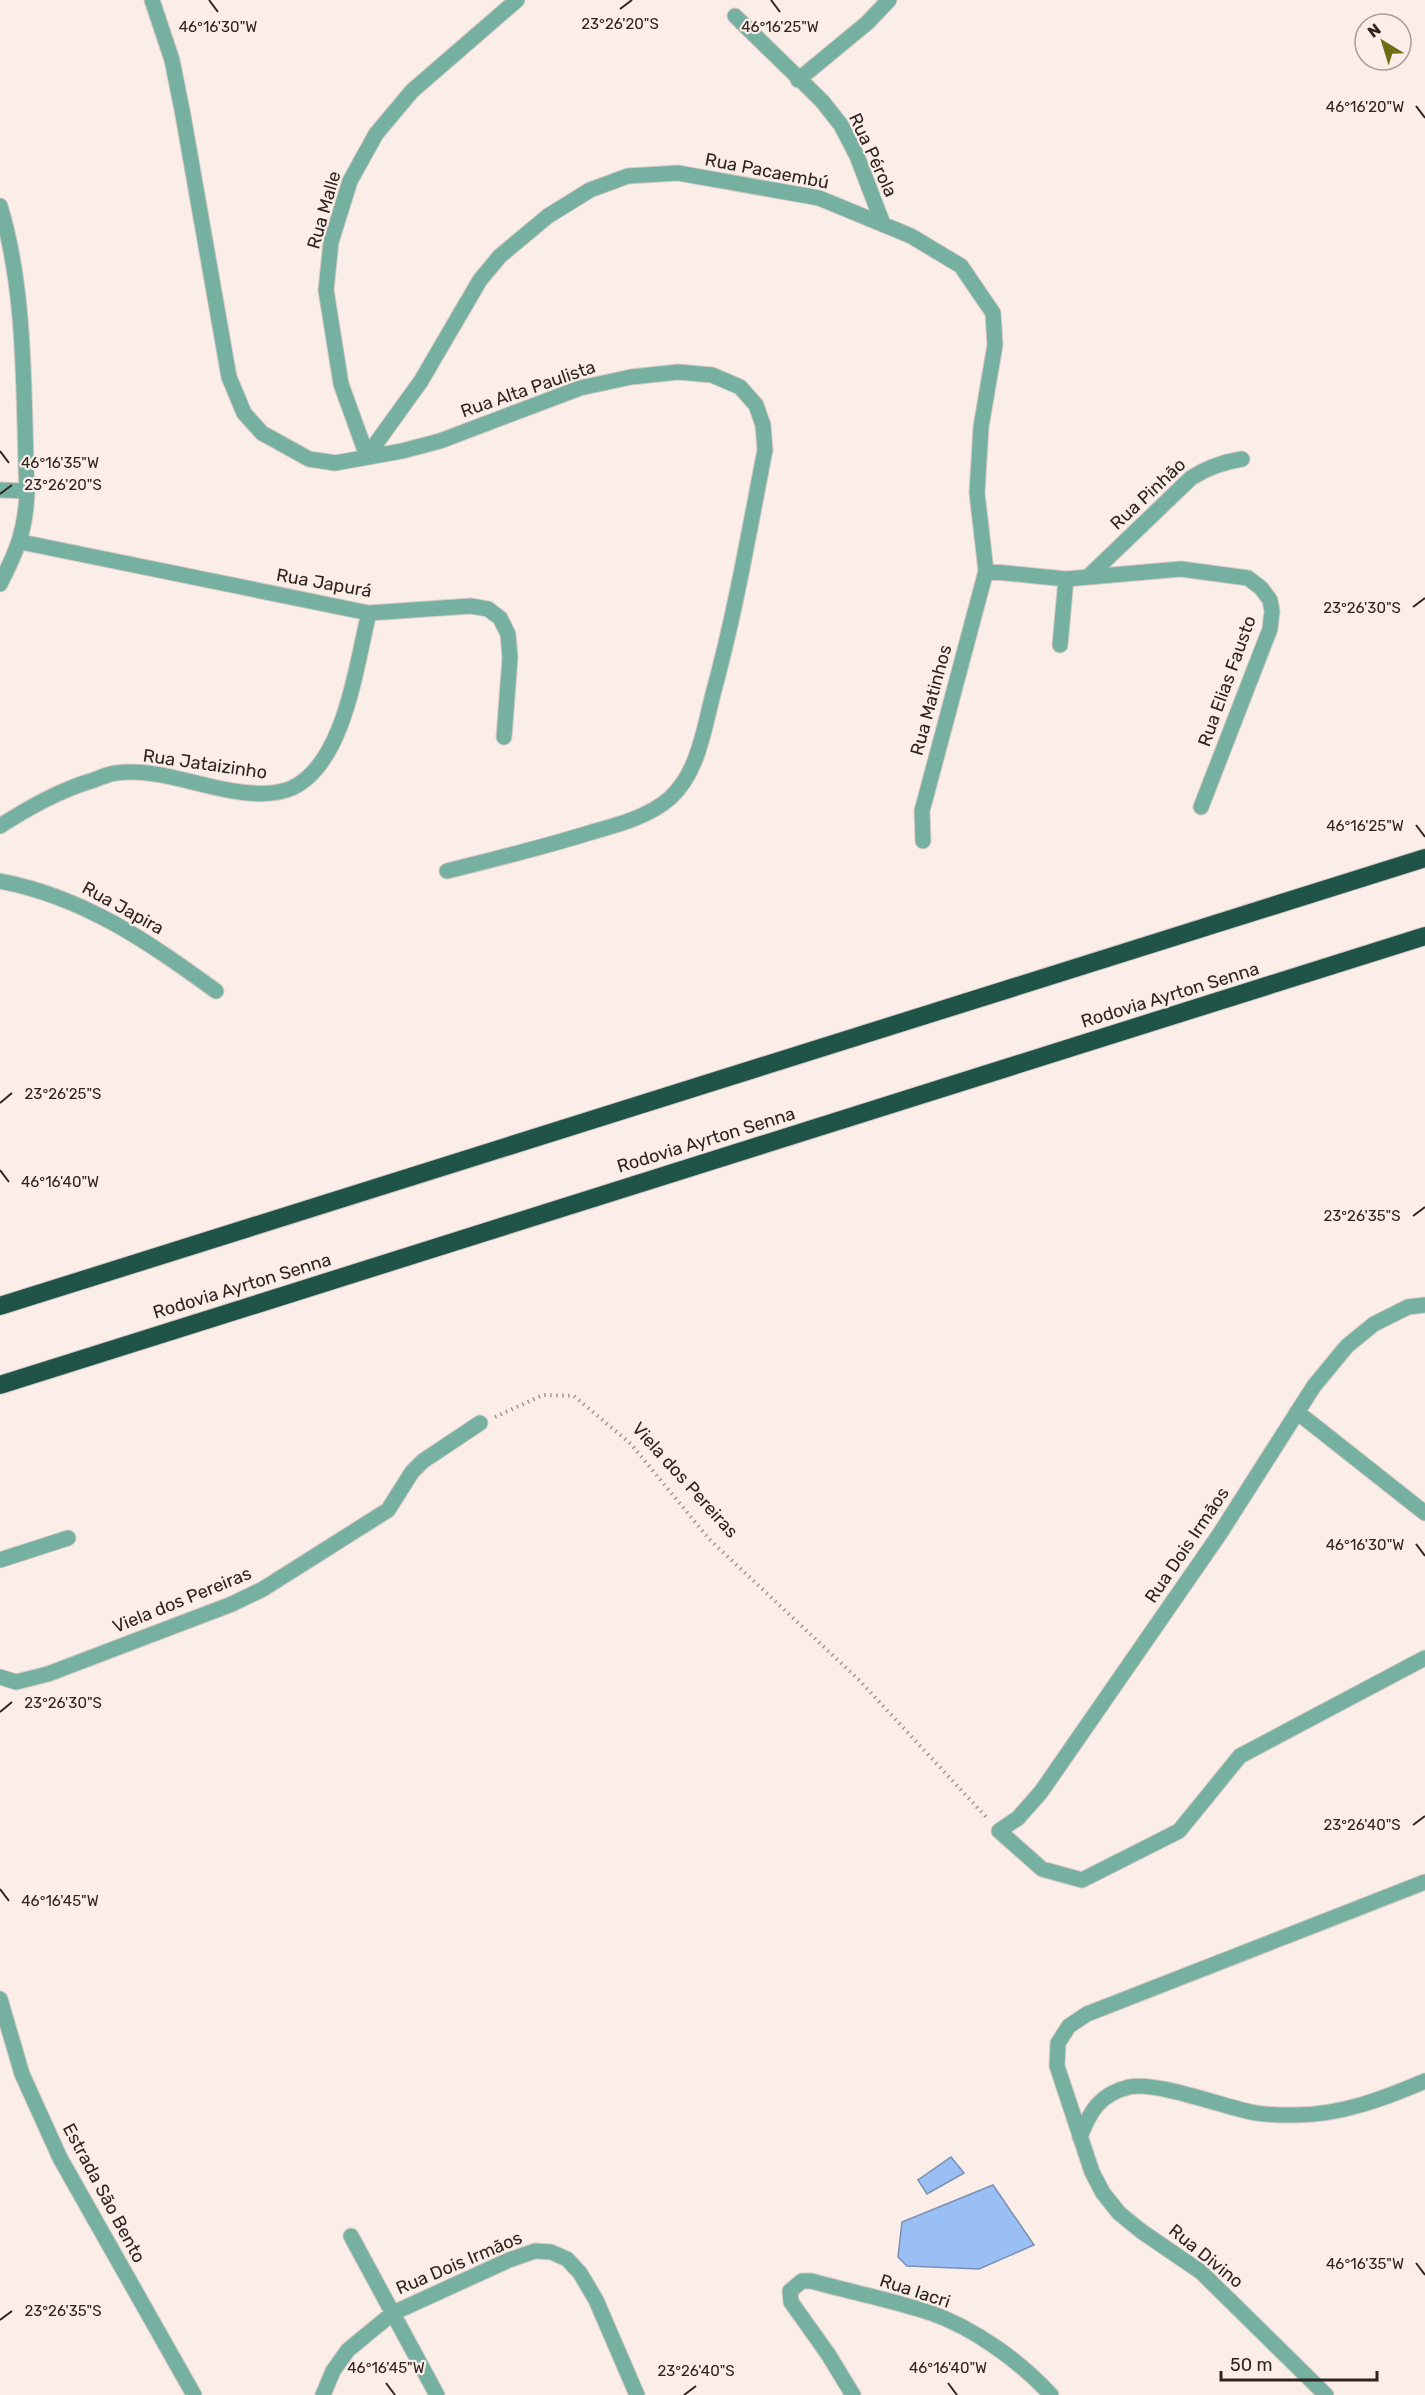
<svg xmlns="http://www.w3.org/2000/svg" width="1425" height="2395" font-family="Rubik,sans-serif">
<style>
.water{fill:#99bff4;stroke:#7990b4;stroke-width:1.5}
.lines{fill:none;stroke-linecap:round;stroke-linejoin:round}
.minor-casing{stroke:#d6cac5;stroke-width:17}
.tertiary-casing{stroke:#d6cac5;stroke-width:17}
.motorway-casing{stroke:#d6cac5;stroke-width:20}
.path{stroke:#a39792;stroke-width:4;stroke-dasharray:1.5 4.5;stroke-linecap:butt}
.minor{stroke:#75b0a0;stroke-width:15}
.tertiary{stroke:#75b0a0;stroke-width:15}
.motorway{stroke:#215448;stroke-width:18}
.ticks{fill:none;stroke:#2f241f;stroke-width:2}
.labels{text-anchor:middle;stroke-width:4.5;stroke-linejoin:round;paint-order:stroke}
.street-label{font-size:18px;fill:#2f241f;stroke:#fbeee9}
.ticks-label{font-size:15px;text-anchor:middle;fill:#2f241f;stroke:#fbeee9;stroke-width:4.5;stroke-linejoin:round;paint-order:stroke}
</style>
<rect width="100%" height="100%" fill="#fbeee9"/>
<!-- water -->
<path class="water" d="M951,2157L964,2173L927,2194L918,2180Z
M993,2185L1034,2245L979,2269L907,2266L898,2257L902,2222Z"/>
<g class="lines">
<defs>
<path id="minor" d="M152,0L172,60L183,115L229,377L244,413L262,433L309,459L335,463L402,451L440,441L580,388L631,377L678,372L712,375L740,387L756,405L763,425L765,450C749,532 735,614 713,694C704,729 698,773 670,798C650,816 618,825 592,832C544,847 496,859 447,871
M735,16L822,101L841,125L857,156L883,224
M798,80L867,23L889,0
M367,456L421,381L480,280L500,256L548,216L590,190L628,176L678,173L819,198L911,236L961,266L993,313L995,345L981,427L977,493L986,571L922,811L923,841
M367,456L341,384L326,290L331,242L350,181L376,134L412,91L517,0
M0,490L27,491
M21,542L369,613L471,606L488,609L500,618L508,634L510,658L504,737
M986,571L1066,579L1181,569L1248,578L1261,588L1270,600L1272,611L1270,629L1201,807
M1089,576L1191,478C1208,467 1223,462 1242,459
M1060,645L1066,579
M0,826C30,807 60,790 94,780C101,777 109,774 116,773C157,768 194,785 233,791C252,794 274,796 292,788C345,763 356,665 369,613
M0,881C85,897 148,942 216,991
M1425,1305L1408,1307L1374,1324L1347,1346L1314,1386L1219,1535L1041,1792L1018,1818L999,1831L1042,1869L1082,1880L1179,1831L1240,1756L1425,1658
M1297,1412L1425,1513
M0,1560L68,1538
M0,1677L16,1682L48,1674L232,1604L263,1589L388,1510L412,1472L423,1461L480,1423
M1080,2137C1090,2111 1100,2094 1129,2087C1156,2081 1221,2106 1251,2112C1264,2115 1279,2115 1292,2115C1338,2116 1383,2099 1425,2081
M351,2236L437,2395
M323,2395L333,2371L348,2350L393,2313L509,2260L535,2251L551,2252L567,2259L580,2273L596,2300L637,2395
M853,2395L828,2354L791,2302L790,2291L802,2281H811C851,2292 892,2300 931,2313C974,2328 1021,2362 1051,2395
M1326,2395L1201,2272L1141,2231L1119,2213L1103,2193L1092,2172L1057,2066L1058,2043L1069,2026L1087,2014L1425,1882"/>
<path id="tertiary" d="M0,206C27,294 23,399 27,491C26,529 17,551 0,584
M0,1999L22,2074L60,2158L194,2395"/>
<path id="motorway" d="M0,1306L1425,858
M0,1385L1425,936"/>
</defs>
<!-- minor casing -->
<use href="#minor" class="minor-casing"/>
<!-- tertiary casing -->
<use href="#tertiary" class="tertiary-casing"/>
<!-- motorway casing -->
<use href="#motorway" class="motorway-casing"/>
<!-- path -->
<path class="path" d="M495,1417L543,1395L574,1396L631,1444L709,1539L858,1679L988,1819"/>
<!-- minor -->
<use href="#minor" class="minor"/>
<!-- tertiary -->
<use href="#tertiary" class="tertiary"/>
<!-- motorway -->
<use href="#motorway" class="motorway"/>
</g>
<!-- ticks -->
<path class="ticks" d="M209,0L218,12M771,0L780,12M620,9L632,0M1416,106L1425,118M0,451L9,463M0,494L12,485M1413,607L1425,598M1416,825L1425,837M0,1103L12,1093M0,1170L9,1182M1413,1216L1425,1207M1416,1544L1425,1556M0,1712L12,1702M1413,1825L1425,1816M0,1889L9,1901M1416,2263L1425,2275M0,2320L12,2311M386,2383L395,2395M948,2383L957,2395M684,2395L696,2386"/>
<g class="labels">
<!-- street labels -->
<g class="street-label">
<text transform="translate(873 155) rotate(65)" y="6">Rua Pérola</text>
<text transform="translate(767 171) rotate(11)" y="6">Rua Pacaembú</text>
<text transform="translate(324 210) rotate(-74)" y="6">Rua Malle</text>
<text transform="translate(528 389) rotate(-19)" y="6">Rua Alta Paulista</text>
<text transform="translate(1148 494) rotate(-43)" y="6">Rua Pinhão</text>
<text transform="translate(324 583) rotate(10)" y="6">Rua Japurá</text>
<text transform="translate(1227 681) rotate(-70)" y="6">Rua Elias Fausto</text>
<text transform="translate(931 700) rotate(-75)" y="6">Rua Matinhos</text>
<text transform="translate(205 764) rotate(8)" y="6">Rua Jataizinho</text>
<text transform="translate(123 908) rotate(29)" y="6">Rua Japira</text>
<text transform="translate(1170 995) rotate(-17)" y="6">Rodovia Ayrton Senna</text>
<text transform="translate(706 1140) rotate(-17)" y="6">Rodovia Ayrton Senna</text>
<text transform="translate(242 1286) rotate(-17)" y="6">Rodovia Ayrton Senna</text>
<text transform="translate(685 1480) rotate(48)" y="6">Viela dos Pereiras</text>
<text transform="translate(1187 1545) rotate(-56)" y="6">Rua Dois Irmãos</text>
<text transform="translate(182 1600) rotate(-22)" y="6">Viela dos Pereiras</text>
<text transform="translate(104 2193) rotate(62)" y="6">Estrada São Bento</text>
<text transform="translate(1206 2256) rotate(39)" y="6">Rua Divino</text>
<text transform="translate(459 2263) rotate(-23)" y="6">Rua Dois Irmãos</text>
<text transform="translate(915 2291) rotate(18)" y="6">Rua Iacri</text>
</g>
</g>
<g class="ticks-label">
<text x="620" y="29">23°26'20"S</text>
<text x="218" y="32">46°16'30"W</text>
<text x="780" y="32">46°16'25"W</text>
<text x="1365" y="112">46°16'20"W</text>
<text x="60" y="468">46°16'35"W</text>
<text x="63" y="490">23°26'20"S</text>
<text x="1362" y="613">23°26'30"S</text>
<text x="1365" y="831">46°16'25"W</text>
<text x="63" y="1099">23°26'25"S</text>
<text x="60" y="1187">46°16'40"W</text>
<text x="1362" y="1221">23°26'35"S</text>
<text x="1365" y="1550">46°16'30"W</text>
<text x="63" y="1708">23°26'30"S</text>
<text x="1362" y="1830">23°26'40"S</text>
<text x="60" y="1906">46°16'45"W</text>
<text x="1365" y="2269">46°16'35"W</text>
<text x="63" y="2316">23°26'35"S</text>
<text x="386" y="2373">46°16'45"W</text>
<text x="948" y="2373">46°16'40"W</text>
<text x="696" y="2376">23°26'40"S</text>
</g>
<!-- north arrow -->
<g transform="translate(1383 42) rotate(322)"><circle r="28" fill="#fbeee9" stroke="#a99d98" stroke-width="1.5"/>
<path d="M0-4.5L10 22L0 15L-10 22Z" fill="#6c6e11"/>
<text y="-9" font-size="16" font-weight="bold" text-anchor="middle" fill="#2f241f">N</text>
</g>
<!-- scale -->
<path d="M1221 2371v9h156v-9" fill="none" stroke="#2f241f" stroke-width="3"/>
<text x="1230" y="2371" font-size="18" fill="#2f241f" stroke="#fbeee9" stroke-width="4.5" paint-order="stroke">50 m</text>
</svg>
